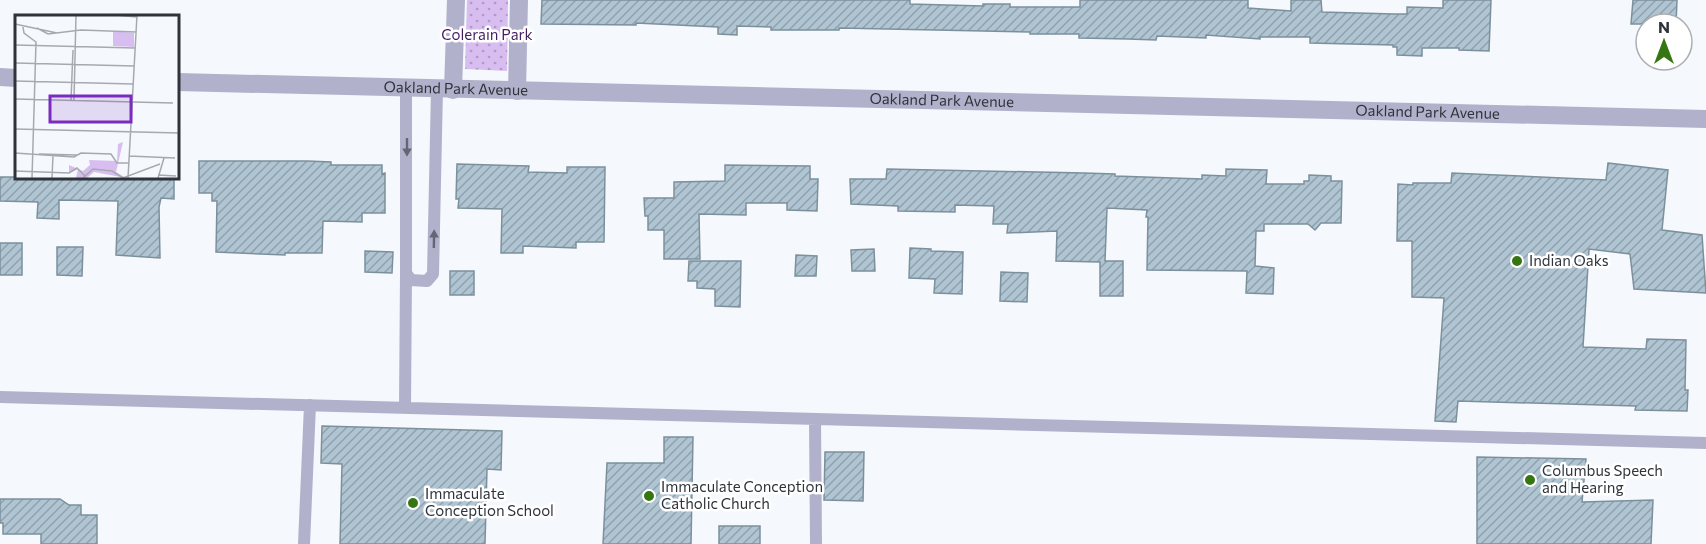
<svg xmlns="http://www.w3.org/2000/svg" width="1706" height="544" font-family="Commissioner,sans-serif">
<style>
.park{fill:url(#park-dots)}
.building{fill:url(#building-hatch);stroke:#7c909c;stroke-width:1.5}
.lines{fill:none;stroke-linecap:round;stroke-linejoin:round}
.lane{stroke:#b1b1cc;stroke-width:12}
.street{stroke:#b1b1cc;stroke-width:18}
.oneway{fill:#636675}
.poi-dot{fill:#367612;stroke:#fff;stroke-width:2}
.labels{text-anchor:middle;stroke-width:5;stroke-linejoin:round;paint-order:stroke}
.park-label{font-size:15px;fill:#441e5f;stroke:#fff}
.street-label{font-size:15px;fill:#2f343b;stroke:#fff}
.poi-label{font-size:15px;fill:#2f343b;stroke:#fff;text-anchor:start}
.inset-road{fill:none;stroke:#a6aaaf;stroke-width:1.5}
.view{fill:#7b2cbf;fill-opacity:0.15;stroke:#7b2cbf;stroke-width:3}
.inset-edge{fill:none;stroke:#2f343b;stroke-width:3}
</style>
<defs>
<pattern id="park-dots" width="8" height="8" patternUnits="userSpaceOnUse" patternTransform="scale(1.5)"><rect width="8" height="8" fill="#d8bef0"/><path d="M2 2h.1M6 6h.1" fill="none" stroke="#b09bc4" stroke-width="1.8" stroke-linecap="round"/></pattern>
<pattern id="building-hatch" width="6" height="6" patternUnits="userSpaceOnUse" patternTransform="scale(1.5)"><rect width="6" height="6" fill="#b0c5d3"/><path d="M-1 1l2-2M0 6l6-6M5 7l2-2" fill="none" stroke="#90a1ac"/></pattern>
</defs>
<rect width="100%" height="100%" fill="#f5f8fc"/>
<!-- park -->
<path class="park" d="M467,0H508L507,71L465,69Z"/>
<!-- building -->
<path class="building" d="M542,0H910V4L983,6V4H1010V7H1080V0H1248V8L1291,11V0H1321L1322,12L1394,14H1407V7L1443,8V0H1491L1489,51L1459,50V48H1422V56L1397,55V47H1393V45L1310,43V37H1260V39L1206,35V38L1157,36L1156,40L1128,39L1079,38V34H1030V32L983,31L839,28V30H771V27L737,26V35L718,34V27L636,23V25L541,24Z
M1633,0H1677L1676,24H1631Z
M199,161H308L331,162V165H382V174L385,173V213H362V222L323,221L322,253H285V255L216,252L217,201H212V193H199Z
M1608,163L1668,170L1662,230L1702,235L1706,293L1634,289L1630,254L1589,249L1583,347L1646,349L1647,339L1686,340L1685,390H1688L1687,411L1635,410L1636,406L1458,401L1456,422L1435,421L1444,298L1412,297V241H1397L1398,184L1413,185V183H1451L1452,173L1606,180Z
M457,164L529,166L528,172L567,173V167H605L604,242H576V248L523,246V253H501L502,209L458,208L459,199H456Z
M725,165L810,166V179H818L817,211L787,210V203H746V215L699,214L700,259H664V230H648V216H645L644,198H674V182L725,181Z
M887,169L1084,173L1115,174V176L1202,179V175L1226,176V169L1267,170L1266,184H1304V181H1309V175L1331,176V181H1342L1341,223H1321L1315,230L1308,224H1264V231H1256L1255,266L1274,268L1273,294L1246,293L1247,271L1147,270L1148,217H1146L1147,210L1107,208L1105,261H1123V296H1100V262L1056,261L1057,231L1007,233L1008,224H993L994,206L955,205V212L898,211V206L851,204L850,179H886Z
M0,177H174V199L161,198L159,207L160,258L116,255L118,201L59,200V219L37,218L38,202L0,201Z
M0,243H22V275H0Z
M57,247H83L82,276L57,275Z
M910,248L931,249V251L963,252L962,294L934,293L935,279L909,278Z
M874,249L875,271H852L851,250Z
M365,251L393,252L392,273L365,272Z
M796,255L817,256L816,276H795Z
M689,261H741L740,307L715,306V289L697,288V281H688Z
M450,271H474V295H450Z
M1001,272L1028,273L1027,302L1000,301Z
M322,426L502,431L501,470L487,469L485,544H340L342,464L321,463Z
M664,437H693L691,544H603L607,463H664Z
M825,452H864L863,501L824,500Z
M1477,457L1586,459L1582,502L1653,500L1651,544H1477Z
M0,499H60L69,505H81V515H97V544H41V534H3V523H0Z
M719,526H760V544H719Z"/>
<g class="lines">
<!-- lane -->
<path class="lane" d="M406,89V273L411,280L427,281L433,274L437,89
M0,397L1706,443
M405,408L406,273
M815,419L816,544
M304,544L310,405"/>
<!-- street -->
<g class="street">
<path d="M0,77L16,78"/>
<path id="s1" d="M177,82L1706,119"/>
<path d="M453,90L456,0"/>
<path d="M517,91L519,0"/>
</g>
</g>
<!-- one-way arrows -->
<defs><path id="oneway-solid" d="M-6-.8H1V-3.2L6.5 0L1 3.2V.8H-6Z" transform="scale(1.5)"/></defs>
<g class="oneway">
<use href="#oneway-solid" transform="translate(407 147) rotate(90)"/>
<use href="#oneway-solid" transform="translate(434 239) rotate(-89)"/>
</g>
<!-- markers -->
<g class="poi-dot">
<circle cx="1517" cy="261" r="6"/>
<circle cx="1530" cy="480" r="6"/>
<circle cx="649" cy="496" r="6"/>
<circle cx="413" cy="503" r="6"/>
</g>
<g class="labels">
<!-- park labels -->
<g class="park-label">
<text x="487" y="40">Colerain Park</text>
</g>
<!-- street labels -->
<g class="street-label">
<text dy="5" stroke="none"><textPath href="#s1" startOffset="279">Oakland Park Avenue</textPath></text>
<text dy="5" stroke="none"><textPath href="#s1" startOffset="765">Oakland Park Avenue</textPath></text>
<text dy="5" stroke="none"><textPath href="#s1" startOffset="1251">Oakland Park Avenue</textPath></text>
</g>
<!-- poi labels -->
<g class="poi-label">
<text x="1529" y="266">Indian Oaks</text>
<text x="1542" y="476">Columbus Speech<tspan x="1542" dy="17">and Hearing</tspan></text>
<text x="661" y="492">Immaculate Conception<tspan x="661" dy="17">Catholic Church</tspan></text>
<text x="425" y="499">Immaculate<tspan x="425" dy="17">Conception School</tspan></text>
</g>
</g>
<!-- overview -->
<g transform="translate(15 15)">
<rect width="164" height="164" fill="#f5f8fc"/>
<path d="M108,127L101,157L111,163L79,157L72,163H61L63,154L54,158V150L68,156L75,150L74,145L102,146L103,129Z" fill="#d8bef0"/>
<path d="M98,16L119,18V32L98,31Z" fill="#d8bef0"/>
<path class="inset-road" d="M101,0L122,2M0,9L42,18M8,12L9,18L21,27L17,163M22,13L33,19L66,15L121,17M0,30L120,33M0,48L119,51M0,66L118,69M0,84L158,88M56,85L58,35M59,85L61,0M0,114L164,118M0,138L59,142L66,138L96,139L102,148H114M24,139L62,140M114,141L160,143M0,156L54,158L62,153L70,161M143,160L161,161M37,163L38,140M68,163L78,154L97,156L108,163L145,149M113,163L122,0M143,163L149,143"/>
<path class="view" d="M35,81H116V107H35Z"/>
<rect width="164" height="164" class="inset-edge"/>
</g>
<!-- north arrow -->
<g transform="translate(1664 42)"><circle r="28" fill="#ffffff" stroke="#acaeb1" stroke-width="1.5"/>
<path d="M0-4.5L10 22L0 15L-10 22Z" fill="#367612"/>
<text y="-9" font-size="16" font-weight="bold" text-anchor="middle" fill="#2f343b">N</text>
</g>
</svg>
